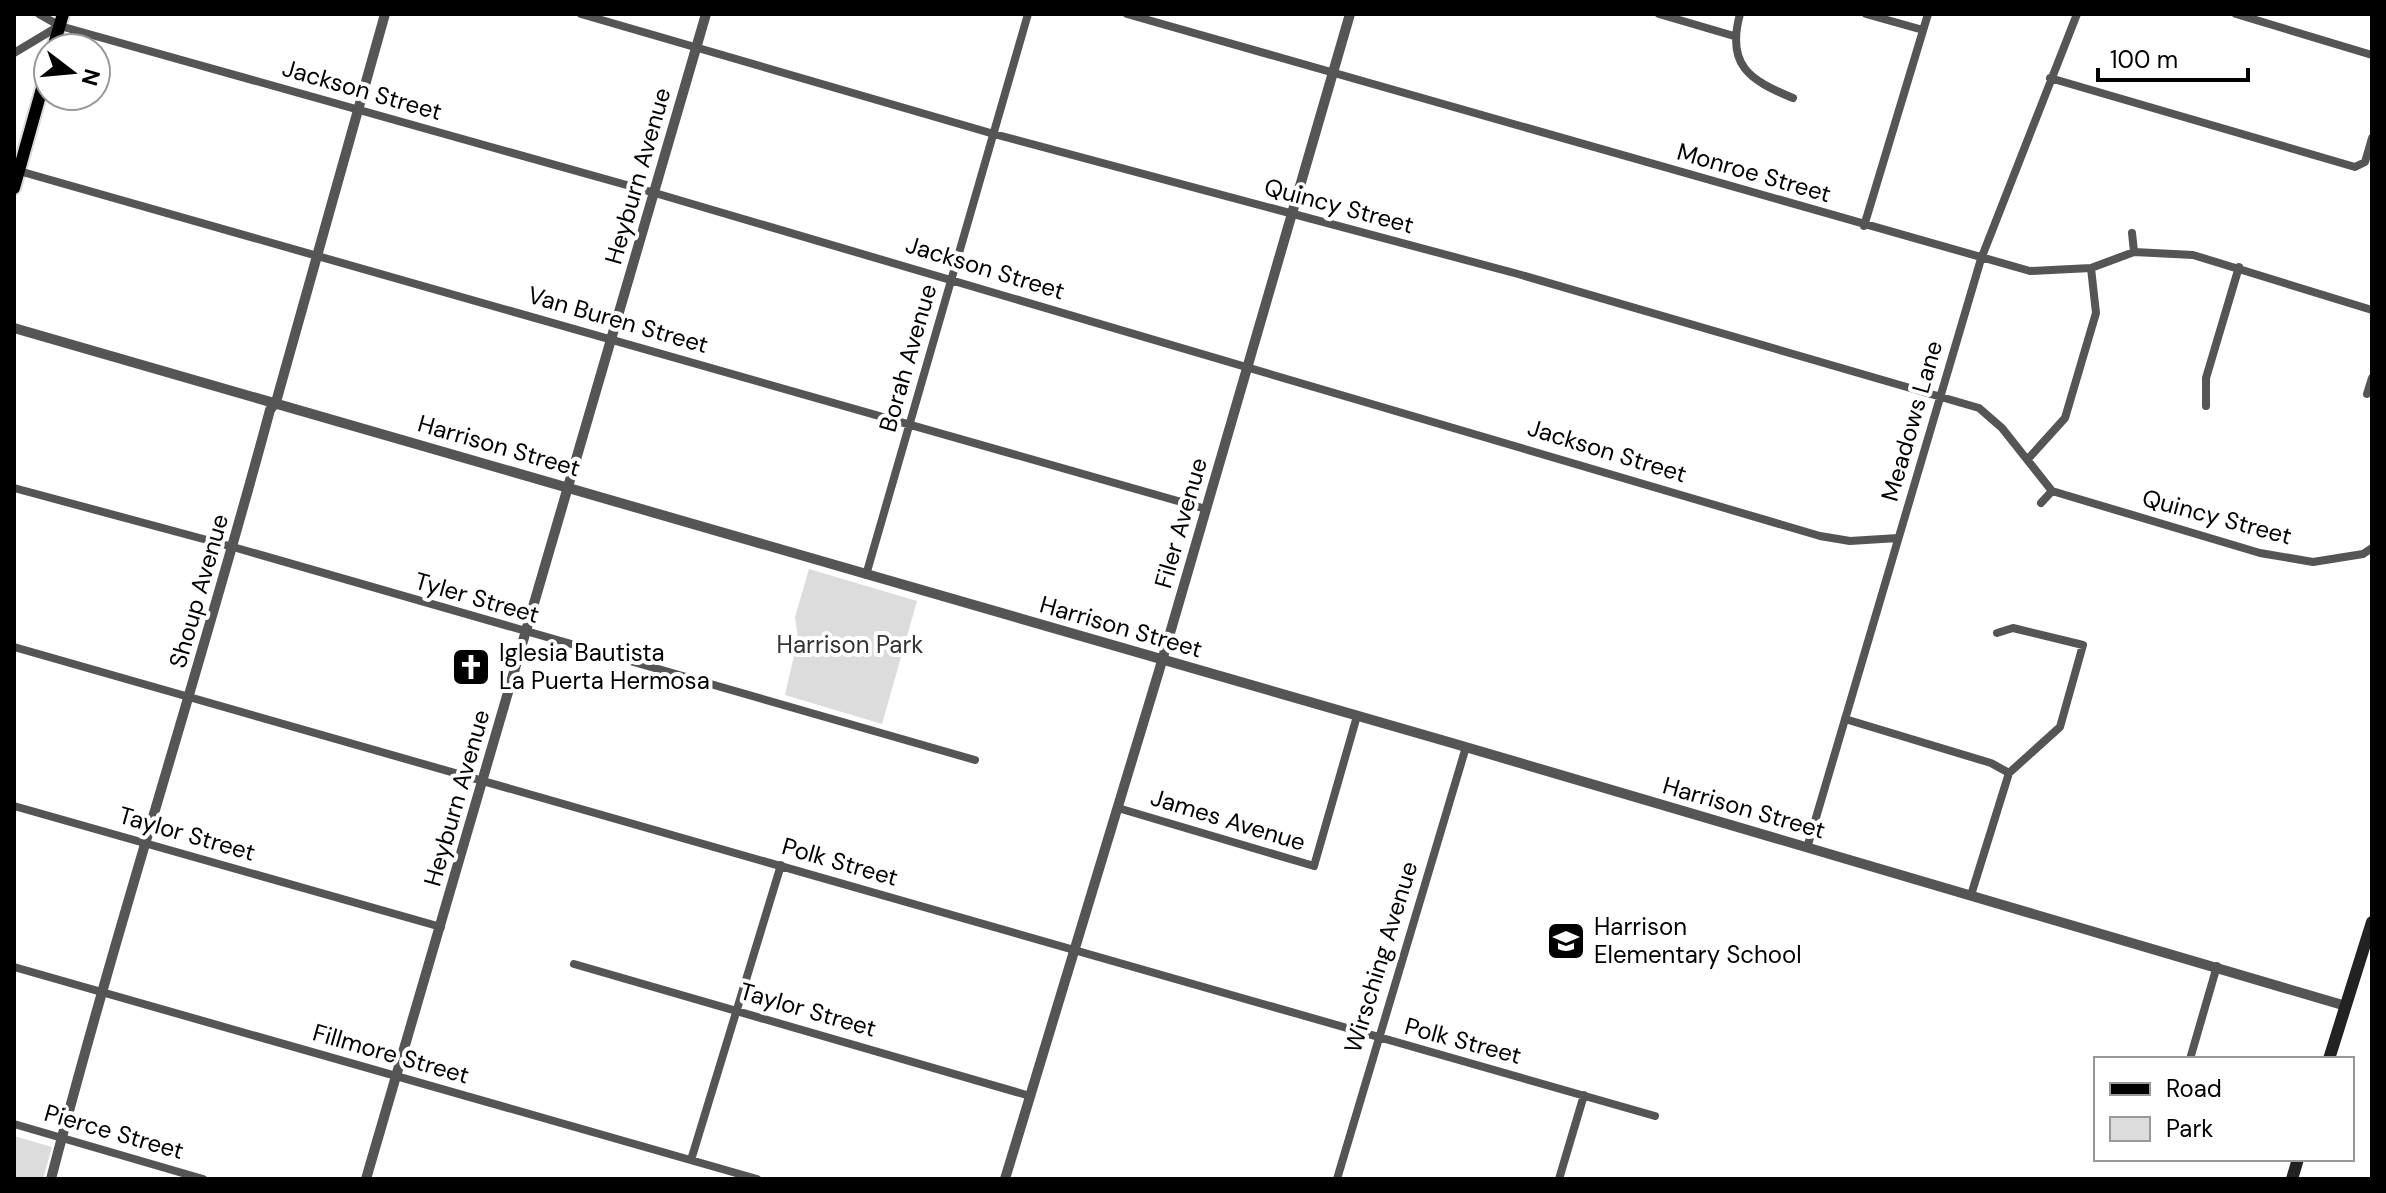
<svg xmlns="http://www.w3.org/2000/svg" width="2386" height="1193" font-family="'DM Sans',sans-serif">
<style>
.green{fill:#dcdcdc}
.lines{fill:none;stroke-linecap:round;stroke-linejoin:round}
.primary-casing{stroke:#dbdbdb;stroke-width:16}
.minor{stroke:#555;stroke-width:8}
.tertiary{stroke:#555;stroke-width:10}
.secondary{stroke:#222;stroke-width:12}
.primary{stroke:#000;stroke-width:12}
.labels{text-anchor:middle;stroke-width:8;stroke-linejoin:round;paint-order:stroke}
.street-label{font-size:24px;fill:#000;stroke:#fff}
.park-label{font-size:24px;fill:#333;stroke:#fff}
.poi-label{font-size:24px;fill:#000;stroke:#fff;text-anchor:start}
</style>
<rect width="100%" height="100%" fill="#fff"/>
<!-- green -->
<path class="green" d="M809,569L917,601L882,724L785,695L798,638L795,617Z
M14,1136L52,1147L43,1179H14Z"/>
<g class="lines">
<defs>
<path id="primary" d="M53,48L63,14
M14,188L48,67"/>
</defs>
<!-- primary casing -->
<use href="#primary" class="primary-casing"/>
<!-- minor -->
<path class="minor" d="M39,14L60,26L655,193L1820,536L1850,541L1898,538
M581,14L994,134L1518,274L1979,408L2002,428L2052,491L2260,553L2313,562L2363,554L2372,548
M1127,14L2030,271L2091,268L2134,252L2193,255L2372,310
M1659,14L1734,36
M1740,14C1726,65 1749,80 1793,98
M1866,14L1923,30
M2236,14L2372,55
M14,53L59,26
M2050,78L2355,167L2365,162L2372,138
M19,171L1206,509
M1864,226L1928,14
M2132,233L2134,252
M2367,394L2372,378
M2206,406V378L2239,267
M2028,459L2065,418L2096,313L2091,268
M14,488L233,547L975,760
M2041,503L2052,491
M866,575L1028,14
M14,647L1655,1116
M1845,719L1991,763L2009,773
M14,806L441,927
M1118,808L1314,866L1357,716
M1807,848L1981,259L2077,14
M1971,895L2009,773L2060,727L2083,645L2013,628L1997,633
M574,964L1030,1096
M14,967L757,1179
M2190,1059L2217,966
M14,1124L203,1179
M691,1160L781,865
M1337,1179L1466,747
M1559,1179L1584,1095"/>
<!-- tertiary -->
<path class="tertiary" d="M14,328L1452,743L2346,1006
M51,1179C118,921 201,667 270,410L276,402L385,14
M366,1179L706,14
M1005,1179L1159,671L1350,14"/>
<!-- secondary -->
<path class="secondary" d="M2329,1059L2372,922
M2292,1179L2298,1159"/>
<!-- primary -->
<use href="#primary" class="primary"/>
</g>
<!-- icons -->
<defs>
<symbol id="church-square" viewBox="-11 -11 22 22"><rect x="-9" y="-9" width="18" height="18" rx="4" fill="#000" stroke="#fff"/><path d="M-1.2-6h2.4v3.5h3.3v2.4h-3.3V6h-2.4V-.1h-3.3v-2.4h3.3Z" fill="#fff"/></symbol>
<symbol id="school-square" viewBox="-11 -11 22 22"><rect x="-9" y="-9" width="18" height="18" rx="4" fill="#000" stroke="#fff"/><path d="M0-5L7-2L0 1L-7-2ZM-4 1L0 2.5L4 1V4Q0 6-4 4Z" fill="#fff"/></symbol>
</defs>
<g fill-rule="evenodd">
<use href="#church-square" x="449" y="645" width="44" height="44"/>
<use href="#school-square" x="1544" y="919" width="44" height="44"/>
</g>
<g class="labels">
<!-- street labels -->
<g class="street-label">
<text transform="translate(362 90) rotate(16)" y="8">Jackson Street</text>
<text transform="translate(1754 173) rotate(16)" y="8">Monroe Street</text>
<text transform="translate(638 176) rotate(-74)" y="8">Heyburn Avenue</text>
<text transform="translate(1339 206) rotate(15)" y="8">Quincy Street</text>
<text transform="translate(985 268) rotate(17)" y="8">Jackson Street</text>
<text transform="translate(618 320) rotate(16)" y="8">Van Buren Street</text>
<text transform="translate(908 358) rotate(-74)" y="8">Borah Avenue</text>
<text transform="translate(1912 421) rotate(-74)" y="8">Meadows Lane</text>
<text transform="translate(499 446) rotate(16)" y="8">Harrison Street</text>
<text transform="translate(1607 451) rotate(17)" y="8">Jackson Street</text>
<text transform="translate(2217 517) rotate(15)" y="8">Quincy Street</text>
<text transform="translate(1181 523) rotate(-74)" y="8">Filer Avenue</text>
<text transform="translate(199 591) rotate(-74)" y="8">Shoup Avenue</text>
<text transform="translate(477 598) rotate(16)" y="8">Tyler Street</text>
<text transform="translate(1121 627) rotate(16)" y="8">Harrison Street</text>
<text transform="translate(457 798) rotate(-74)" y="8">Heyburn Avenue</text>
<text transform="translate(1744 808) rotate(16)" y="8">Harrison Street</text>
<text transform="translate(1228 820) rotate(17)" y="8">James Avenue</text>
<text transform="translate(187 834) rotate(16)" y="8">Taylor Street</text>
<text transform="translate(840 862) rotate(16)" y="8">Polk Street</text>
<text transform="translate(1381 957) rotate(-73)" y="8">Wirsching Avenue</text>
<text transform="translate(808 1010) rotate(16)" y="8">Taylor Street</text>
<text transform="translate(1463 1041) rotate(15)" y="8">Polk Street</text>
<text transform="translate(391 1054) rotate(16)" y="8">Fillmore Street</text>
<text transform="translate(114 1132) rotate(16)" y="8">Pierce Street</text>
</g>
<!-- park labels -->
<g class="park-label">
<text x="850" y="653">Harrison Park</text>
</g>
<!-- poi labels -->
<g class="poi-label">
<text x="499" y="661">Iglesia Bautista<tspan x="499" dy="28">La Puerta Hermosa</tspan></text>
<text x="1594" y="935">Harrison<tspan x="1594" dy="28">Elementary School</tspan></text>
</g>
</g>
<!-- border -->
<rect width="2386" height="1193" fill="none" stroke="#000000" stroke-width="32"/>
<!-- legend -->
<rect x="2094" y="1057" width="260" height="104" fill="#ffffff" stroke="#999999" stroke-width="2"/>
<rect x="2110" y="1083" width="40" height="12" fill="#000000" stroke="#999999" stroke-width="2"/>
<text x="2166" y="1097" font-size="24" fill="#000000">Road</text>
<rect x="2110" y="1117" width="40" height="24" fill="#dcdcdc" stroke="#999999" stroke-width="2"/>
<text x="2166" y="1137" font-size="24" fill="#000000">Park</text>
<!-- north arrow -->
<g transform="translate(72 72) rotate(106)"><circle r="38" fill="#ffffff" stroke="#999999" stroke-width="2"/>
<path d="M0-6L14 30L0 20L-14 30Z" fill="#000000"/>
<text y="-12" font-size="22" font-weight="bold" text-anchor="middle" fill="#000000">N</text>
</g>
<!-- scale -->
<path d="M2098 68v12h150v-12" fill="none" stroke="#000000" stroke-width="4"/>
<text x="2110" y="68" font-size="24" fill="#000000" stroke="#ffffff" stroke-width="6" paint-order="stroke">100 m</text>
</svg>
